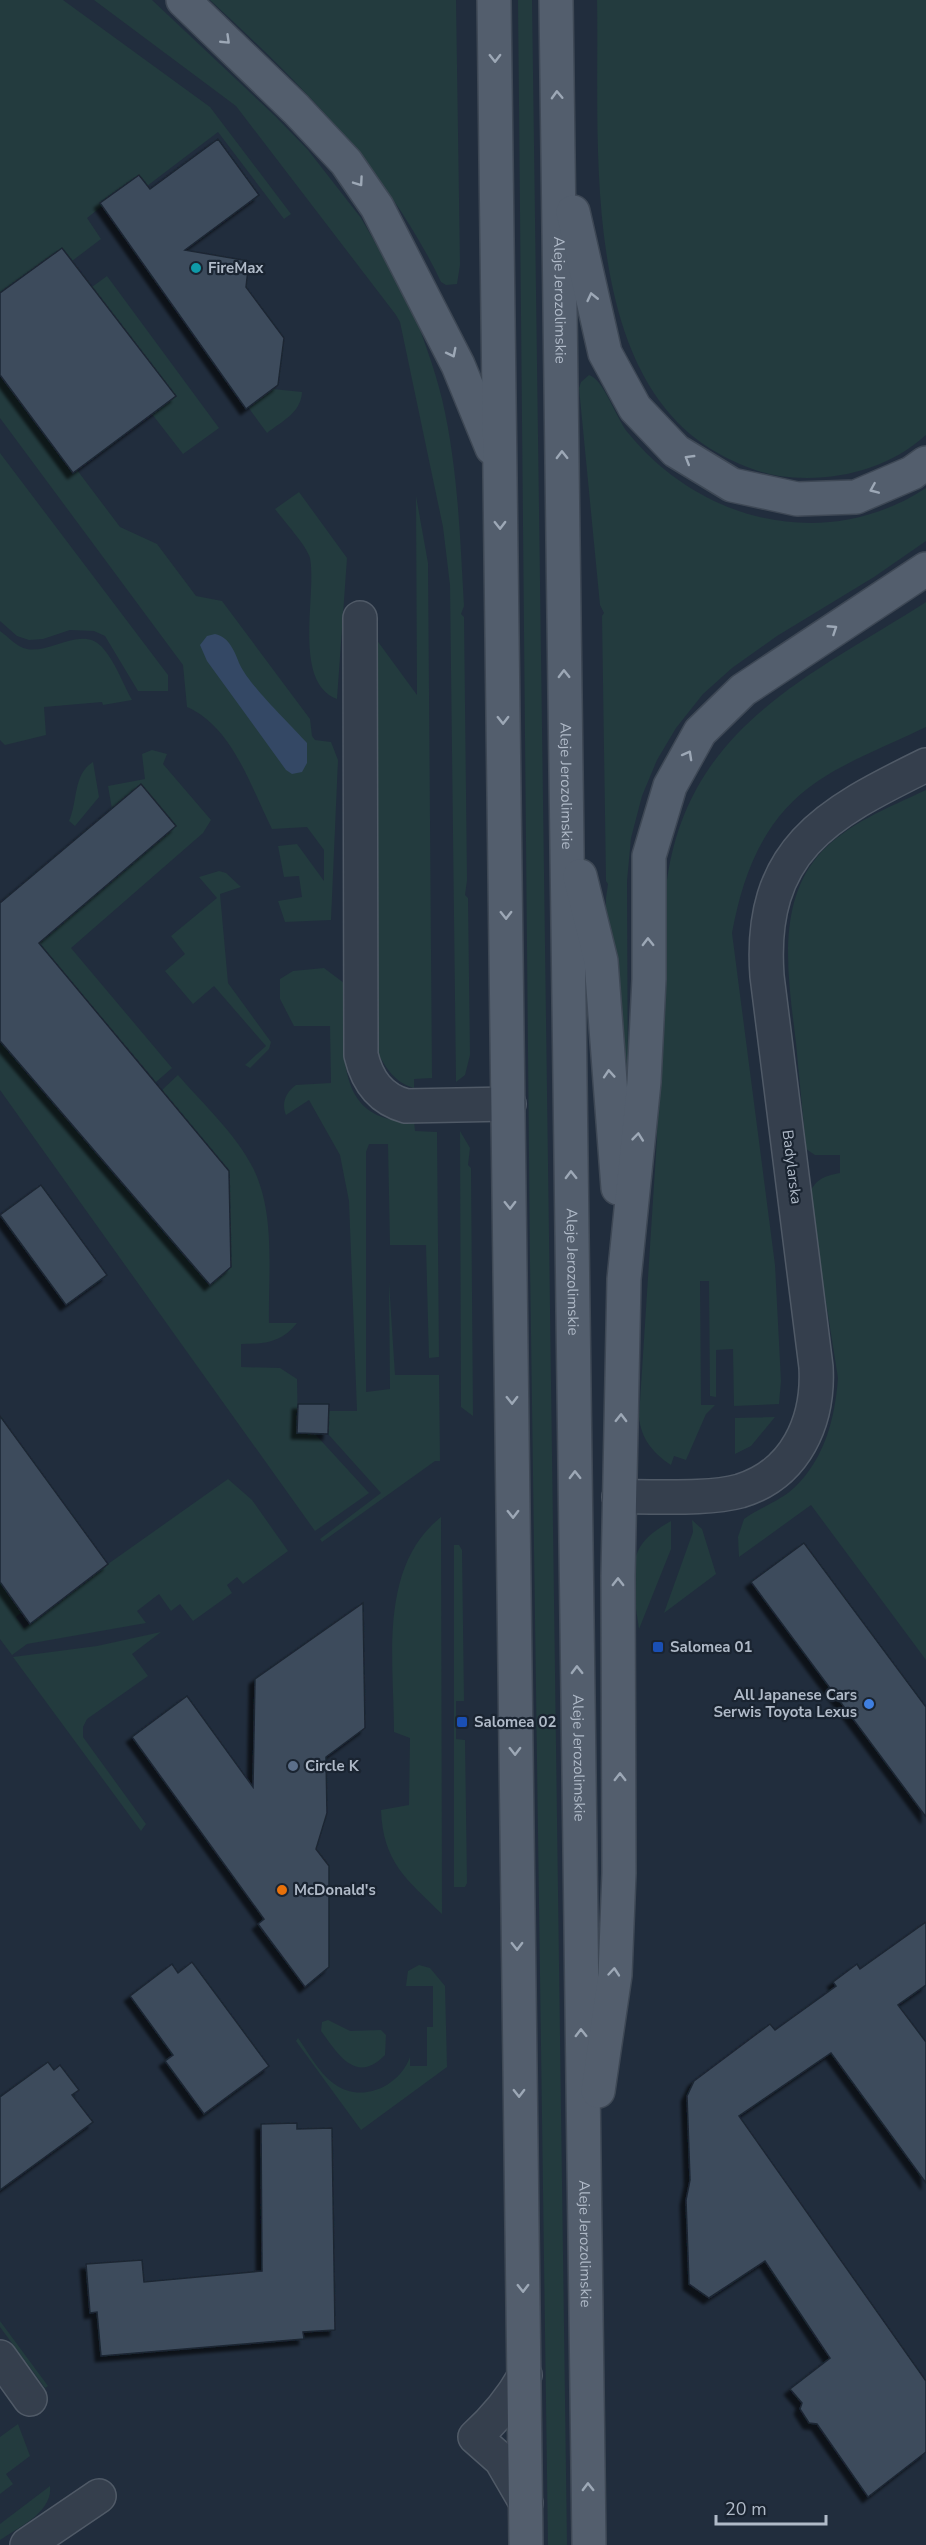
<svg xmlns="http://www.w3.org/2000/svg" width="926" height="2545" font-family="'Nunito Sans',sans-serif">
<style>
.green{fill:#233b3e}
.water{fill:#344865}
.building{fill:#3d4b5c;stroke:#1c2633;stroke-width:1.5;filter:url(#shadow)}
.lines{fill:none;stroke-linecap:round;stroke-linejoin:round}
.minor-casing{stroke:#505a67;stroke-width:36}
.major-casing{stroke:#3e4855;stroke-width:36}
.minor{stroke:#353f4d;stroke-width:33}
.major{stroke:#535e6d;stroke-width:33}
.oneway{stroke:#9da8b6}
.culture-dot{fill:#0f9aa8;stroke:#1a2431;stroke-width:2}
.transit-dot{fill:#1a4fb4;stroke:#1a2431;stroke-width:2}
.shop-dot{fill:#3f7fe0;stroke:#1a2431;stroke-width:2}
.service-dot{fill:#5c6f8a;stroke:#1a2431;stroke-width:2}
.food-dot{fill:#e8710a;stroke:#1a2431;stroke-width:2}
.labels{text-anchor:middle;stroke-width:4.5;stroke-linejoin:round;paint-order:stroke}
.poi-label{font-size:15px;font-weight:bold;fill:#b0bac8;stroke:#1a2431;text-anchor:start}
.street-label{font-size:15px;fill:#b0bac8;stroke:#1a2431}
</style>
<defs>
<filter id="shadow"><feDropShadow dx="-5.5" dy="5.5" stdDeviation="1.5" flood-color="#0009"/></filter>
</defs>
<rect width="100%" height="100%" fill="#212d3d"/>
<!-- green -->
<path class="green" d="M0,0H63L210,107L291,214L284,219L218,132L147,186L139,175L100,203L102,206L87,218L101,239L72,261L62,248L0,293Z
M94,0H152L275,116L308,150L361,218L405,294L406,302L410,303C422,335 434,366 442,399C458,467 460,537 464,606L461,614L464,617L467,880L465,895L468,898L470,1055L465,1075L456,1082L450,585L443,527L400,322L396,315L236,106Z
M210,0H456L460,265L457,284L446,285L441,282C387,169 300,83 210,0Z
M518,0H532L567,2545H548L530,1262Z
M597,0H926V435C886,471 831,483 779,476C756,472 735,463 716,452C577,372 600,137 597,0Z
M107,276L219,428L183,454L152,414L92,287Z
M0,375L72,473L77,470L120,527L157,544L196,596L222,601L310,719L312,736L315,740L331,742L338,760L331,920L285,922L278,901L302,897L299,876L284,877L278,846L297,844L324,881V850L307,827L272,829C251,788 233,727 187,707L183,665L0,418Z
M589,375C604,379 617,421 629,434C702,523 827,553 926,488V541L874,577L777,636L732,668L703,694L676,728L657,760L642,796L631,838L627,881L628,1107L606,991V898L608,884L606,881L602,616L604,613L600,605L579,388L581,382Z
M273,389L302,392C301,413 282,421 267,433L248,407Z
M0,453L168,675V691H138L105,636L94,631L70,630L43,639L29,640L17,636L0,621Z
M299,492L347,558L337,699C292,682 317,595 310,558C307,546 283,520 275,509Z
M416,496L428,563L432,1078L414,1079V1088C394,1082 387,1069 377,1052L376,639L417,695Z
M926,602V727C893,743 847,761 818,781C764,817 743,873 732,933L775,1265L781,1381L779,1404L734,1406L733,1349L716,1350V1397L710,1396L709,1281H700L701,1405H715L706,1414L686,1460L674,1456L671,1465C653,1453 641,1439 639,1417L657,1138L658,997L666,990C666,954 661,915 667,880C689,726 809,677 926,602Z
M0,631C10,638 15,646 27,649C50,654 82,625 102,647C115,661 123,684 132,700L103,705L102,702L44,707L46,735L5,745L0,740Z
M152,750L167,754L163,764L211,820L203,833L71,948L172,1068L156,1082L39,943L176,826L141,784L112,809L108,786L145,779L142,754Z
M93,762L99,797L75,826L69,821C78,801 73,774 93,762Z
M926,790V1660L811,1505L739,1557L738,1537L744,1519C759,1508 782,1500 795,1487C825,1458 835,1418 838,1378L809,1194C816,1179 824,1176 840,1173V1155H815L806,1149C803,1113 799,1078 796,1043C789,983 775,908 817,857C845,824 888,808 926,790Z
M219,871L226,873L241,887L220,894L228,983L271,1042L269,1049L250,1068L245,1065L266,1046L214,986L193,1004L165,971L185,954L171,936L217,898L199,877Z
M324,968L344,983C345,1041 329,1124 414,1121L415,1131L437,1132L439,1357L429,1358L426,1245H390L388,1144H369L366,1152V1392L390,1389L389,1282L395,1375H439L440,1461H435L322,1542L320,1539L381,1493L328,1434L329,1411H357L349,1201L340,1155L309,1100L286,1115C281,1103 286,1092 296,1085L331,1083L330,1026H294L280,999V979L293,971Z
M0,1041L231,1267L229,1171L162,1090L178,1075C203,1104 236,1134 253,1168C276,1214 268,1274 269,1323H297C281,1343 264,1344 241,1344V1367L280,1368L297,1379L298,1433L315,1434L369,1493L315,1531L0,1090Z
M460,1131L470,1148L468,1165L471,1168L473,1416L461,1407Z
M775,1417L751,1446L735,1454V1418Z
M228,1479L252,1500L288,1551L243,1584L237,1577L227,1585L232,1593L193,1621L180,1604L171,1611L159,1594L137,1611L146,1623L27,1644L12,1655L0,1639V1582L22,1612L16,1617L24,1628L108,1564Z
M441,1517L442,1914C406,1879 383,1862 381,1810L409,1805L410,1738L394,1732C394,1661 378,1567 441,1517Z
M692,1520L702,1529L716,1574L664,1613L693,1532Z
M671,1521V1549L639,1629L633,1589C637,1584 634,1578 634,1571C634,1545 650,1533 671,1521Z
M454,1545H459L462,1550L464,1701H456V1739L465,1740L467,1883L465,1887H454Z
M161,1632L132,1654L148,1676L87,1719L83,1727V1737L146,1824L141,1831L13,1657L97,1646Z
M419,1965L430,1968L445,1986L447,2067L361,2130L296,2041L298,2038C308,2052 319,2073 333,2083C361,2105 400,2086 410,2057V2066H427V2027H433V1986H406L408,1971Z
M328,2020L350,2031L381,2030L386,2035L385,2055C356,2085 338,2054 321,2031L322,2022Z
M0,2321L48,2386L45,2388L0,2327Z
M18,2424L30,2456L6,2474L13,2484L0,2494V2437Z
M50,2486C53,2512 19,2527 0,2540V2524Z"/>
<!-- water -->
<path class="water" d="M215,634C230,637 235,653 240,665C250,686 290,724 307,743V763L302,772L292,774L286,770L207,661L200,645L207,636Z"/>
<!-- building -->
<path class="building" d="M218,139L259,195L185,250L249,261L246,287L284,338L278,385L246,409L100,203L139,175L150,189Z
M62,248L176,396L73,473L0,375V293Z
M141,784L176,826L39,943L229,1171L231,1267L210,1285L0,1041V903Z
M41,1185L107,1275L66,1305L0,1215Z
M298,1404H329L328,1434L297,1433Z
M0,1416L108,1564L30,1624L0,1582Z
M804,1543L926,1707V1817L751,1582Z
M363,1603L365,1728L326,1757L327,1813L316,1849L329,1866V1967L305,1987L258,1924L264,1919L132,1737L187,1696L253,1787L255,1679Z
M926,1922V1985L898,2005L926,2042V2183L831,2053L739,2116L926,2381V2452L868,2497L817,2424L809,2423L800,2409L802,2403L790,2389L830,2358L765,2261L709,2298L689,2284L686,2200L690,2180L687,2096L694,2081L770,2024L775,2030L836,1986L833,1982L857,1964L860,1969Z
M192,1962L269,2066L204,2114L165,2061L173,2055L130,1996L172,1964L178,1973Z
M48,2062L54,2070L60,2065L79,2090L72,2095L93,2122L0,2190V2097Z
M297,2123V2129L332,2128L335,2330L303,2332L304,2339L101,2356L97,2312L90,2313L86,2264L142,2260L144,2282L262,2271L261,2124Z"/>
<g class="lines">
<defs>
<path id="minor" d="M360,618L361,1055C367,1080 380,1099 406,1106L509,1104
M619,1497C654,1496 707,1500 740,1491C796,1474 819,1421 816,1367L767,976C758,850 826,814 926,765
M0,2357L30,2399
M525,2375C511,2400 496,2418 475,2437L501,2460L526,2503
M27,2545L99,2496"/>
<g id="major">
<path d="M183,0L296,109L346,162L377,207L458,365L492,448"/>
<path d="M494,0L526,2545"/>
<path id="s1" d="M556,0L589,2545"/>
<path d="M573,212L605,353L635,408L676,451L732,485L797,499L856,497L912,473L926,463"/>
<path d="M580,876L601,961L618,1188"/>
<path d="M598,2091L615,1975L619,1873L618,1576L624,1279L644,1082L649,979V856L670,786L700,732L743,690L926,569"/>
</g>
</defs>
<!-- minor casing -->
<use href="#minor" class="minor-casing"/>
<!-- major casing -->
<use href="#major" class="major-casing"/>
<!-- minor -->
<use href="#minor" class="minor"/>
<!-- major -->
<use href="#major" class="major"/>
</g>
<!-- one-way arrows -->
<defs><path id="oneway-chevron" d="M-2-3.5L2.5 0L-2 3.5" fill="none" stroke-width="1.6" stroke-linecap="round" stroke-linejoin="round" transform="scale(1.5)"/></defs>
<g class="oneway">
<use href="#oneway-chevron" transform="translate(226 40) rotate(44)"/>
<use href="#oneway-chevron" transform="translate(495 58) rotate(89)"/>
<use href="#oneway-chevron" transform="translate(557 95) rotate(-92)"/>
<use href="#oneway-chevron" transform="translate(359 182) rotate(55)"/>
<use href="#oneway-chevron" transform="translate(592 297) rotate(-103)"/>
<use href="#oneway-chevron" transform="translate(452 353) rotate(63)"/>
<use href="#oneway-chevron" transform="translate(562 455) rotate(-91)"/>
<use href="#oneway-chevron" transform="translate(689 459) rotate(-149)"/>
<use href="#oneway-chevron" transform="translate(874 489) rotate(157)"/>
<use href="#oneway-chevron" transform="translate(500 525) rotate(89)"/>
<use href="#oneway-chevron" transform="translate(833 629) rotate(-33)"/>
<use href="#oneway-chevron" transform="translate(564 674) rotate(-91)"/>
<use href="#oneway-chevron" transform="translate(503 720) rotate(89)"/>
<use href="#oneway-chevron" transform="translate(688 755) rotate(-61)"/>
<use href="#oneway-chevron" transform="translate(506 915) rotate(89)"/>
<use href="#oneway-chevron" transform="translate(648 942) rotate(-91)"/>
<use href="#oneway-chevron" transform="translate(609 1074) rotate(-94)"/>
<use href="#oneway-chevron" transform="translate(638 1137) rotate(-84)"/>
<use href="#oneway-chevron" transform="translate(571 1175) rotate(-91)"/>
<use href="#oneway-chevron" transform="translate(510 1205) rotate(89)"/>
<use href="#oneway-chevron" transform="translate(512 1400) rotate(89)"/>
<use href="#oneway-chevron" transform="translate(621 1418) rotate(-89)"/>
<use href="#oneway-chevron" transform="translate(575 1475) rotate(-91)"/>
<use href="#oneway-chevron" transform="translate(513 1514) rotate(89)"/>
<use href="#oneway-chevron" transform="translate(618 1582) rotate(-90)"/>
<use href="#oneway-chevron" transform="translate(577 1670) rotate(-91)"/>
<use href="#oneway-chevron" transform="translate(515 1751) rotate(89)"/>
<use href="#oneway-chevron" transform="translate(620 1777) rotate(-90)"/>
<use href="#oneway-chevron" transform="translate(517 1946) rotate(89)"/>
<use href="#oneway-chevron" transform="translate(614 1972) rotate(-85)"/>
<use href="#oneway-chevron" transform="translate(581 2033) rotate(-91)"/>
<use href="#oneway-chevron" transform="translate(519 2093) rotate(89)"/>
<use href="#oneway-chevron" transform="translate(523 2288) rotate(89)"/>
<use href="#oneway-chevron" transform="translate(588 2487) rotate(-91)"/>
</g>
<!-- markers -->
<circle class="culture-dot" cx="196" cy="268" r="6"/>
<g class="transit-dot">
<rect x="652" y="1641" width="12" height="12" rx="3"/>
<rect x="456" y="1716" width="12" height="12" rx="3"/>
</g>
<circle class="shop-dot" cx="869" cy="1704" r="6"/>
<circle class="service-dot" cx="293" cy="1766" r="6"/>
<circle class="food-dot" cx="282" cy="1890" r="6"/>
<g class="labels">
<!-- poi labels -->
<g class="poi-label">
<text x="208" y="273">FireMax</text>
<text x="670" y="1652">Salomea 01</text>
<text x="857" y="1700" text-anchor="end">All Japanese Cars<tspan x="857" dy="17">Serwis Toyota Lexus</tspan></text>
<text x="474" y="1727">Salomea 02</text>
<text x="305" y="1771">Circle K</text>
<text x="294" y="1895">McDonald's</text>
</g>
<!-- street labels -->
<g class="street-label">
<text dy="5" stroke="none"><textPath href="#s1" startOffset="300">Aleje Jerozolimskie</textPath></text>
<text dy="5" stroke="none"><textPath href="#s1" startOffset="786">Aleje Jerozolimskie</textPath></text>
<text transform="translate(792 1167) rotate(83)" y="5">Badylarska</text>
<text dy="5" stroke="none"><textPath href="#s1" startOffset="1272">Aleje Jerozolimskie</textPath></text>
<text dy="5" stroke="none"><textPath href="#s1" startOffset="1758">Aleje Jerozolimskie</textPath></text>
<text dy="5" stroke="none"><textPath href="#s1" startOffset="2244">Aleje Jerozolimskie</textPath></text>
</g>
</g>
<!-- scale -->
<path d="M716 2515v9h110v-9" fill="none" stroke="#b0bac8" stroke-width="3"/>
<text x="725" y="2515" font-size="18" fill="#b0bac8" stroke="#1a2431" stroke-width="4.5" paint-order="stroke">20 m</text>
</svg>
